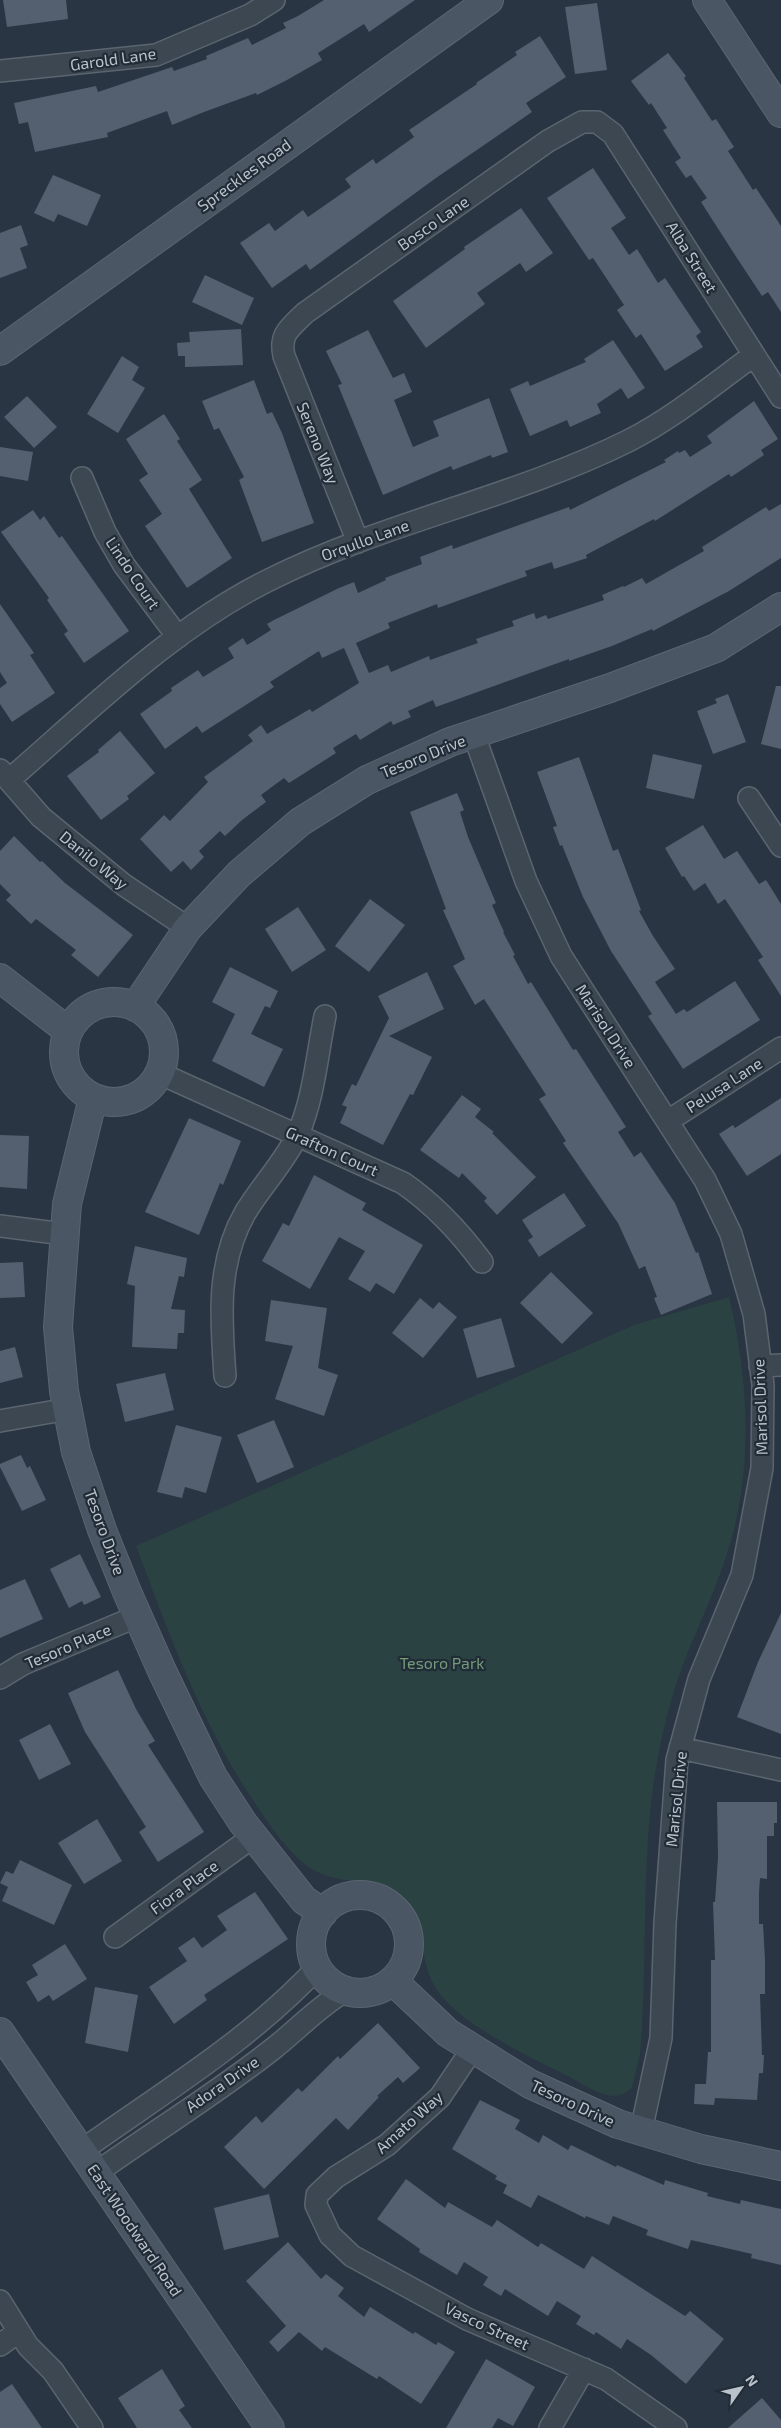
<svg xmlns="http://www.w3.org/2000/svg" width="781" height="2428" font-family="'Exo 2',sans-serif">
<style>
.green{fill:#2b4243}
.building{fill:#54606f}
.lines{fill:none;stroke-linecap:round;stroke-linejoin:round}
.street-casing{stroke:#5b656f;stroke-width:24}
.secondary-casing{stroke:#5b656f;stroke-width:30}
.street{stroke:#3d4752;stroke-width:21}
.secondary{stroke:#4b5665;stroke-width:28}
.labels{text-anchor:middle;stroke-width:4.5;stroke-linejoin:round;paint-order:stroke}
.street-label{font-size:16px;fill:#bac2cc;stroke:#212c37}
.park-label{font-size:16px;fill:#739b7a;stroke:#212c37}
</style>
<rect width="100%" height="100%" fill="#293542"/>
<!-- green -->
<path class="green" d="M729,1297C749,1381 754,1470 727,1554C715,1591 698,1626 684,1662C673,1691 665,1721 659,1752C639,1851 649,1954 640,2054L632,2088C627,2092 620,2096 614,2096C599,2095 582,2084 570,2077C533,2059 459,2024 437,1990C418,1961 426,1929 406,1905C378,1871 336,1891 302,1862C284,1846 270,1826 257,1806C202,1726 170,1636 136,1546L634,1325Z"/>
<!-- building -->
<path class="building" d="M3,0H66L68,19L7,27Z
M324,0H415L369,32L364,24L318,53L322,60L287,80L257,95L256,93L204,112L172,125L167,111L107,133L108,137L35,152L28,122L19,124L14,103L96,86L98,92L172,67L174,71L207,59L206,56L248,38L252,45L286,28L283,23L298,16Z
M597,3L607,70L575,74L565,7Z
M540,36L566,77L526,103L532,112L436,178L310,270L306,264L272,288L240,243L269,223L275,231L303,210L308,217L351,187L345,179L373,159L376,164L414,137L409,130L477,84L476,83L517,55L515,52Z
M668,53L686,76L684,78L712,121L716,119L734,147L728,151L753,190L756,188L781,226V312L768,292L762,296L733,252L701,202L707,198L691,175L686,178L675,162L681,158L663,130L667,128L651,103L649,105L631,81Z
M593,168L626,218L611,228L629,255L637,249L658,283L665,278L701,332L696,336L703,347L665,371L641,334L636,338L617,310L624,305L593,258L589,260L547,198Z
M53,175L101,195L87,226L58,214L54,222L34,213Z
M521,208L553,253L526,272L520,263L477,293L485,304L426,348L393,301L465,249L464,247Z
M21,225L28,245L20,248L27,268L0,278V233Z
M205,275L254,298L242,325L192,302Z
M241,329L243,365L185,367V356H178L177,343L190,342L189,332Z
M368,330L393,378L404,373L412,392L394,400L413,447L439,436L433,421L489,398L508,452L492,458L491,455L453,470L451,466L383,495L338,385L342,384L326,351Z
M613,340L645,388L628,399L621,388L597,404L601,413L570,427L567,420L530,436L510,389L528,381L530,386L586,362L584,359Z
M122,356L139,367L132,380L145,388L118,433L87,414Z
M254,380L267,414L272,412L282,433L314,523L262,542L239,480L244,477L219,428L214,430L202,401Z
M27,396L57,427L34,448L4,417Z
M754,401L778,439L761,450L764,455L731,477L729,474L655,521L654,519L586,555L587,558L554,569L552,562L525,571L527,576L438,608L437,604L388,623L390,628L356,643L369,673L388,665L391,672L429,656L430,660L478,643L476,639L514,626L512,621L534,613L536,619L546,615L548,619L604,600L602,595L623,586L624,587L642,578L646,584L704,551L702,547L766,507L769,511L781,504V558L729,591L653,631L652,629L612,646L569,661V659L436,707L433,700L408,711L411,717L393,725L391,721L360,740L356,734L333,748L336,753L289,783L284,778L261,795L266,802L242,820L225,836L220,831L199,851L204,857L191,870L183,861L171,872L140,839L164,815L170,821L208,782L204,777L253,741L248,735L261,725L267,734L310,709L312,712L359,683L344,648L322,658L319,651L270,682L274,687L202,733L197,726L165,749L140,714L172,691L171,688L198,670L203,677L234,658L228,648L243,638L247,645L271,630L267,624L274,620L339,588L354,582L358,593L386,580L385,578L422,564L420,557L452,545L453,549L569,507L570,510L666,462L664,460L678,451L679,453L685,450L690,457L712,443L707,436Z
M164,414L180,439L177,441L202,480L189,489L232,558L187,588L145,526L162,514L139,480L148,474L126,439Z
M0,447L33,452L28,481L0,476Z
M33,510L40,520L44,516L59,538L62,536L129,631L84,663L64,634L68,631L47,600L49,598L1,532Z
M0,604L34,653L30,655L55,693L12,722L0,704V688L7,683L0,672Z
M776,686H781V749L761,744Z
M728,694L746,742L713,754L697,711L717,703L715,699Z
M120,731L155,773L127,796L129,799L101,820L67,776L99,752L98,750Z
M653,754L702,765L694,799L646,788Z
M579,757L613,851L618,849L641,910L639,911L653,936L675,969L655,982L676,1014L684,1009L687,1012L735,981L760,1020L683,1069L648,1016L652,1014L611,951L583,897L562,845L560,846L553,827L557,826L537,772Z
M457,793L464,810L460,812L468,837L496,903L492,905L504,932H503L515,955L513,956L528,984L531,982L573,1050L576,1049L626,1127L618,1132L634,1157L641,1152L675,1203L696,1253L698,1252L712,1294L661,1315L654,1298L657,1297L645,1266L639,1269L618,1223L563,1143L566,1141L539,1099L546,1095L484,999L475,1005L453,966L465,959L443,910L446,909L410,812Z
M703,825L724,859L737,851L759,884L766,880L781,904V996L758,960L763,957L725,899L718,904L705,883L694,891L684,876L682,877L665,848Z
M14,836L40,862L42,861L65,883L133,935L98,977L71,955L76,950L36,919L31,924L6,900L11,895L0,884V851Z
M370,899L405,925L369,972L335,946Z
M298,907L326,950L292,972L265,929Z
M230,967L278,991L270,1008L265,1006L251,1034L283,1049L264,1087L212,1061L235,1014L212,1002Z
M427,972L444,1009L389,1036L432,1057L413,1095L410,1094L383,1145L340,1123L347,1107L342,1105L352,1084L356,1086L389,1018L378,996Z
M462,1095L481,1109L475,1117L494,1132L492,1133L536,1177L497,1215L484,1201L487,1198L462,1173L459,1178L420,1150Z
M781,1098V1154L747,1176L719,1134L733,1125L735,1128Z
M189,1118L241,1141L223,1185L220,1183L199,1235L145,1212Z
M0,1135L29,1136L27,1189L0,1187Z
M314,1175L366,1203L362,1210L423,1245L394,1294L376,1283L370,1292L348,1279L365,1251L339,1237L310,1289L262,1261L283,1223L289,1226Z
M564,1193L586,1226L539,1257L528,1240L533,1237L522,1220Z
M135,1246L187,1258L184,1277L179,1276L171,1309L185,1310L184,1333H178L177,1349L132,1347L135,1286L127,1284Z
M23,1262L25,1297L0,1298V1263Z
M551,1272L593,1313L562,1344L520,1303Z
M420,1298L433,1309L439,1302L457,1317L423,1358L392,1333Z
M271,1300L327,1308L318,1368L338,1375L324,1416L275,1399L293,1346L265,1341Z
M501,1318L515,1367L477,1378L463,1329Z
M15,1347L23,1377L0,1383V1351Z
M165,1373L174,1410L125,1422L116,1384Z
M274,1420L294,1467L257,1483L237,1435Z
M176,1425L222,1437L206,1493L185,1487L182,1498L157,1492Z
M21,1455L27,1468L30,1466L46,1500L22,1511L0,1467V1464Z
M80,1554L101,1597L84,1605L82,1601L69,1608L50,1569Z
M25,1579L43,1619L0,1638V1590Z
M781,1613V1734L737,1717L758,1662Z
M118,1670L136,1709L155,1741L148,1745L204,1832L158,1862L139,1832L146,1827L85,1732L68,1693Z
M50,1724L71,1764L39,1780L19,1740Z
M717,1802H777V1823H774V1836H767V1879L760,1878L759,1892V1924H763L765,1960V1994H760L762,2055H764L763,2073H759L757,2100L715,2098L714,2105L694,2104L695,2084H706L708,2052H711V1960H715L713,1902H715L718,1857Z
M97,1819L122,1861L84,1884L58,1843Z
M20,1860L72,1885L54,1925L2,1901L8,1887L0,1883L6,1871L13,1874Z
M255,1892L288,1939L204,1995L207,2000L174,2024L149,1987L187,1961L178,1948L194,1937L202,1948L227,1930L217,1916Z
M65,1944L87,1979L53,2001L49,1995L38,2002L26,1982L38,1975L32,1965Z
M95,1987L138,1995L128,2052L85,2043Z
M378,2023L420,2068L403,2083L398,2077L377,2096L379,2097L348,2130L336,2118L264,2189L224,2147L256,2116L262,2123L298,2088L302,2092L338,2056L340,2059Z
M480,2100L520,2120L515,2129L539,2143L543,2135L568,2150L571,2145L616,2167L617,2165L664,2185L665,2180L708,2193L707,2196L740,2204L741,2200L781,2209V2265L751,2258L752,2254L691,2240L688,2249L646,2235L648,2230L613,2216L609,2225L586,2216L585,2218L538,2195L531,2208L503,2193L507,2185L495,2179L497,2176L452,2149Z
M406,2179L445,2208L448,2202L492,2227L497,2220L538,2247L541,2243L584,2269L592,2256L685,2316L690,2311L724,2339L686,2384L651,2355L627,2339L621,2349L596,2332L594,2335L576,2324L581,2316L557,2301L548,2316L505,2289L501,2296L483,2285L488,2277L464,2262L457,2275L419,2252L420,2249L377,2219Z
M269,2194L279,2237L224,2250L214,2208Z
M288,2242L321,2279L326,2274L344,2288L338,2296L364,2317L370,2307L413,2334L415,2332L436,2345L438,2342L455,2352L421,2404L379,2376L377,2379L325,2347L322,2351L299,2332L278,2352L269,2342L286,2326L246,2281Z
M486,2359L535,2387L513,2426L498,2418L492,2428H446Z
M162,2369L185,2406L179,2410L192,2428H137L118,2398Z
M12,2384L42,2428H0V2392Z
M762,2398L781,2420V2428H728Z"/>
<g class="lines">
<defs>
<path id="street" d="M0,71L156,55L250,15L274,0
M82,478L105,532L124,565L178,637
M358,542L284,356C279,334 290,328 305,313L548,141L582,122H597L613,134L781,397
M474,735L526,881L561,956L705,1180L731,1234L754,1314L763,1385L762,1468L742,1575L699,1679L677,1760L665,1923L661,2038L641,2131
M0,770L41,817L124,885L188,928
M9,780C91,709 173,627 271,579C385,522 513,498 628,441C673,418 713,385 754,355
M749,798L781,846
M159,1073L403,1183C435,1205 459,1231 482,1262
M668,1121L781,1048
M0,1226L64,1234
M760,1366L781,1365
M225,1376C221,1320 216,1264 245,1213C261,1186 284,1163 298,1134C314,1097 317,1055 325,1016
M0,1421L68,1409
M0,1678L23,1664L138,1616
M680,1748L781,1770
M115,1937L254,1836
M473,2048L440,2097L387,2145L336,2177L317,2195L316,2205L330,2235L352,2256L467,2319L606,2379L676,2428
M81,2151C162,2093 249,2041 317,1968
M96,2173C155,2131 217,2093 274,2048C298,2029 318,2007 345,1991
M0,2301L28,2346L53,2371L92,2428
M0,2345L18,2332
M550,2428L584,2369"/>
<path id="secondary" d="M707,0L781,113
M0,351L489,0
M0,978L68,1031
M64 1052a50 50 0 1 1 100 0a50 50 0 1 1-100 0Z
M135,1007L188,928L239,874L300,822L367,780L450,742L610,688L716,648L781,607
M93,1098L67,1204L58,1327L64,1391L76,1452L102,1530L127,1592L162,1671L213,1777L243,1823L304,1900L323,1913
M311 1944a49 49 0 1 1 98 0a49 49 0 1 1-98 0Z
M393,1981L448,2033L530,2084L618,2124L701,2149L781,2166
M0,2032L270,2428"/>
</defs>
<!-- street casing -->
<use href="#street" class="street-casing"/>
<!-- secondary casing -->
<use href="#secondary" class="secondary-casing"/>
<!-- street -->
<use href="#street" class="street"/>
<!-- secondary -->
<use href="#secondary" class="secondary"/>
</g>
<g class="labels">
<!-- street labels -->
<g class="street-label">
<text transform="translate(113 59) rotate(-8)" y="6">Garold Lane</text>
<text transform="translate(244 175) rotate(-36)" y="6">Spreckles Road</text>
<text transform="translate(433 223) rotate(-35)" y="6">Bosco Lane</text>
<text transform="translate(692 257) rotate(58)" y="6">Alba Street</text>
<text transform="translate(318 443) rotate(68)" y="6">Sereno Way</text>
<text transform="translate(365 540) rotate(-20)" y="6">Orqullo Lane</text>
<text transform="translate(133 573) rotate(56)" y="6">Lindo Court</text>
<text transform="translate(423 756) rotate(-22)" y="6">Tesoro Drive</text>
<text transform="translate(94 860) rotate(39)" y="6">Danilo Way</text>
<text transform="translate(606 1026) rotate(57)" y="6">Marisol Drive</text>
<text transform="translate(724 1085) rotate(-33)" y="6">Pelusa Lane</text>
<text transform="translate(332 1151) rotate(24)" y="6">Grafton Court</text>
<text transform="translate(760 1407) rotate(-92)" y="6">Marisol Drive</text>
<text transform="translate(105 1532) rotate(70)" y="6">Tesoro Drive</text>
<text transform="translate(68 1646) rotate(-23)" y="6">Tesoro Place</text>
<text transform="translate(676 1799) rotate(-84)" y="6">Marisol Drive</text>
<text transform="translate(184 1887) rotate(-36)" y="6">Fiora Place</text>
<text transform="translate(222 2084) rotate(-35)" y="6">Adora Drive</text>
<text transform="translate(573 2103) rotate(25)" y="6">Tesoro Drive</text>
<text transform="translate(409 2122) rotate(-42)" y="6">Amato Way</text>
<text transform="translate(135 2230) rotate(56)" y="6">East Woodward Road</text>
<text transform="translate(487 2326) rotate(25)" y="6">Vasco Street</text>
</g>
<!-- park labels -->
<g class="park-label">
<text x="442" y="1669">Tesoro Park</text>
</g>
</g>
<!-- north arrow -->
<g transform="translate(741 2388) rotate(56)" stroke="#212c37" stroke-width="4" paint-order="stroke">
<path d="M0-4L9 19L0 12L-9 19Z" fill="#bac2cc"/>
<text y="-8" font-size="14" font-weight="bold" text-anchor="middle" fill="#bac2cc">N</text>
</g>
</svg>
